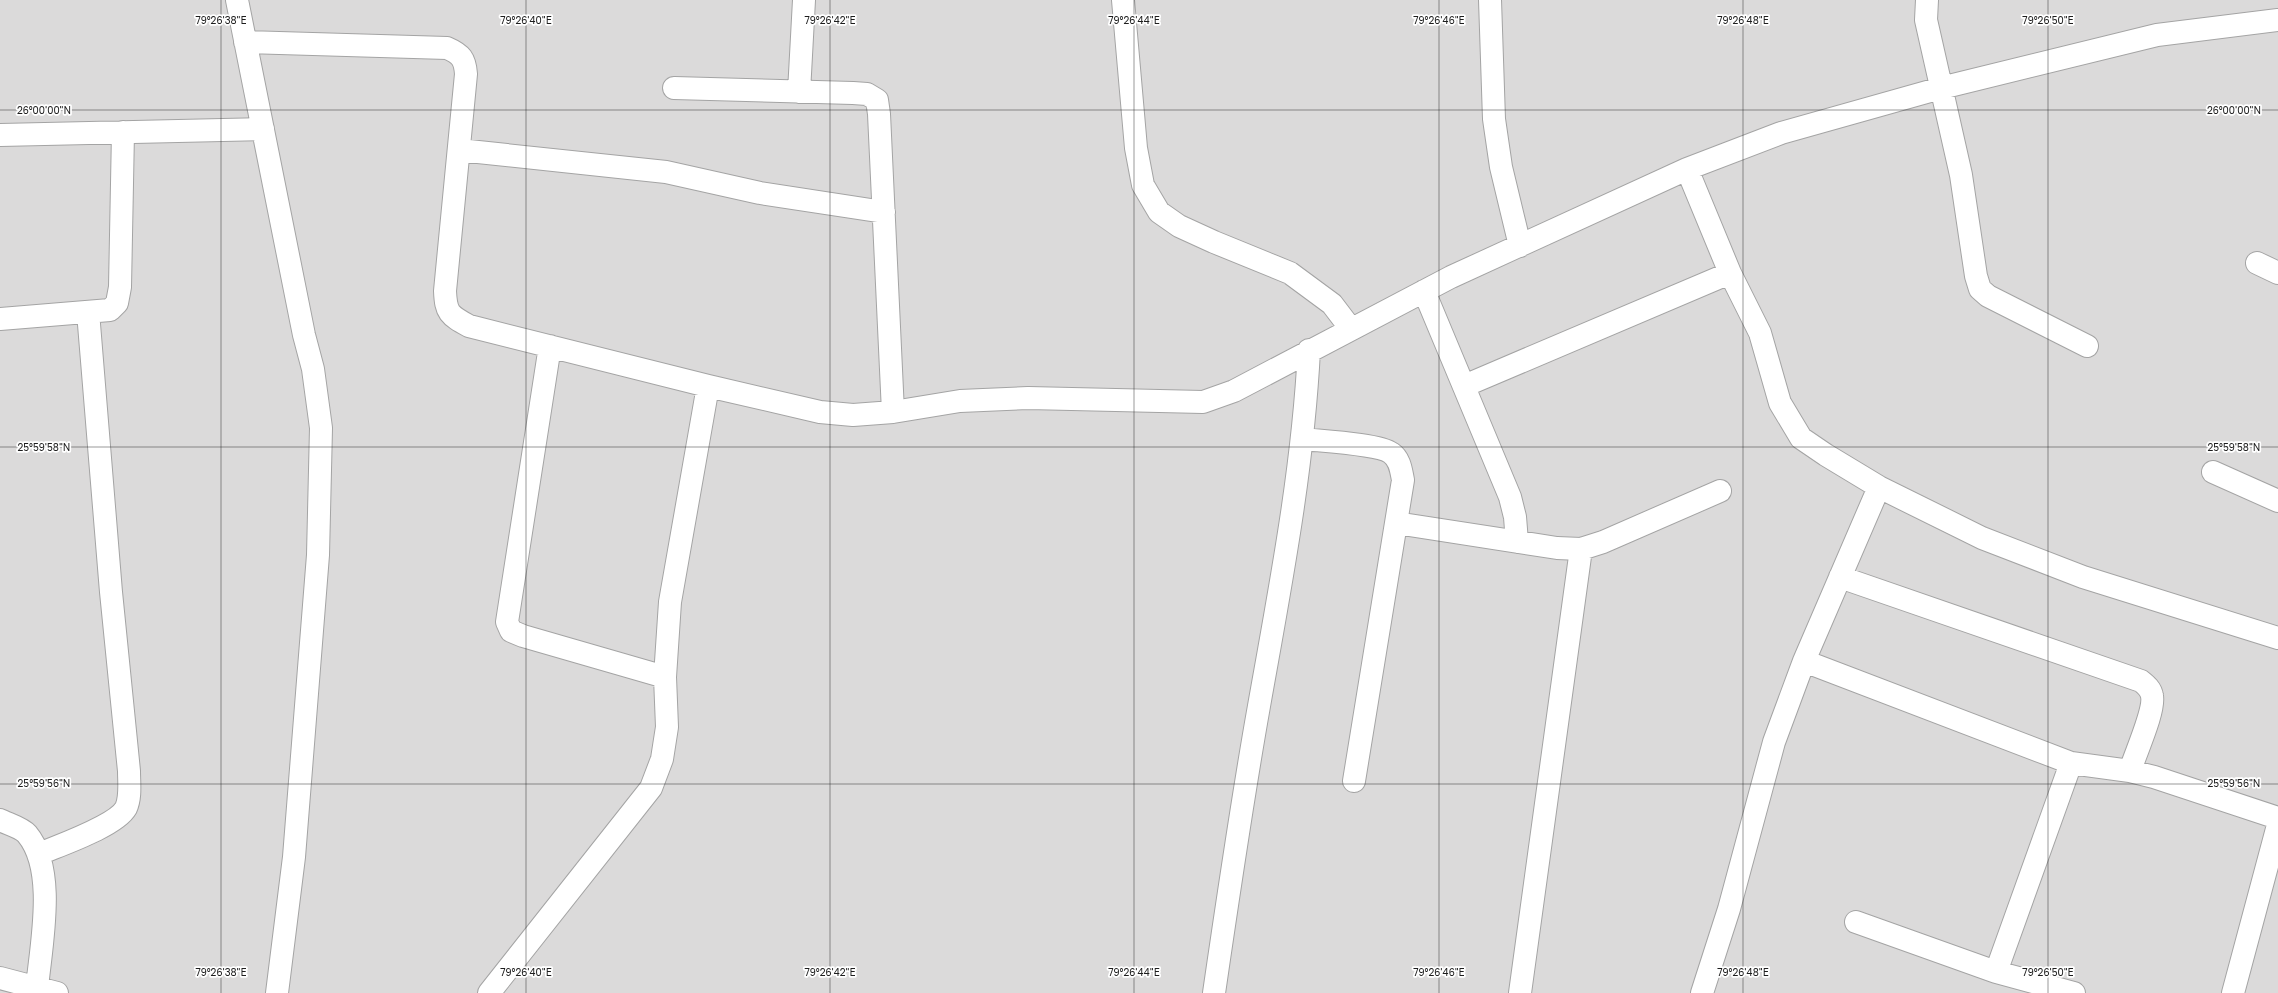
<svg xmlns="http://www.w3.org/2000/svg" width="2278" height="993" font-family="'Golos Text',sans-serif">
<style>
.residential{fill:#dbdada}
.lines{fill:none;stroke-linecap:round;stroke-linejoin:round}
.street-casing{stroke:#a4a4a4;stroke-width:24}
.street{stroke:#fff;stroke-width:22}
.ticks{fill:none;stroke:#1d1d1d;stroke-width:1;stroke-opacity:0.45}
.ticks-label{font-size:10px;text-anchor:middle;fill:#1d1d1d;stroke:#fff;stroke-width:3.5;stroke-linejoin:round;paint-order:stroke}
</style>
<rect width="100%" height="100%" fill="#eeece3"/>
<!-- residential -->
<path class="residential" d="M0,0H2278V993H0Z"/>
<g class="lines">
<defs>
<path id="street" d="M237,0L304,335L313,369L321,428L318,555L294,857L277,993
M1123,0L1136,148L1143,185L1159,212L1179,226L1214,242L1290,273L1332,304L1351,329
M1490,0L1494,119L1501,167L1520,246
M1927,0L1926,20L1961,175L1976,276L1980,289L1988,296L2087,346
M245,42L447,48C461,54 465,59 466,74L445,291C446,313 449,315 469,326L708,386L820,412L853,415L893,412L960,401L1028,398L1203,402L1234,391L1451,277L1687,169L1781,133L1941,88L2157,35L2278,20
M674,88L853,93L867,94L877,100L879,114L893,412
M799,92L804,0
M0,135L263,129
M459,150L666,172L760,193L884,212
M1687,169L1730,273L1760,333L1780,403L1801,438L1826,455L1879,487L1982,538L2083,577L2278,638
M2257,263L2278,273
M1424,291L1510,497L1515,517L1517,542
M0,319L110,310L117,303L120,287L123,132
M550,346L507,622L511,631L523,636L665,677
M1464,386L1730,273
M1303,439C1320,441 1379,444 1391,453C1400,459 1401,470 1403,480L1354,781
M2213,472L2278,501
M1396,523L1557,548L1581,549L1603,542L1720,491
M1840,577L2141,681C2146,685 2151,689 2152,696C2155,711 2135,754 2130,771
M1804,661L2071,763L2130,771L2154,777L2278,818
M0,820C8,824 22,828 27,834C57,870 41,944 37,988
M39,854C60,845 116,826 126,808C131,797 129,783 129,771L111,592L88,312
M1856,922L1996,972L2074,993
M1996,972L2071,763
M0,978L57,993
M489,993L651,788L662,759L667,727L665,677L670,602L708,386
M1214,993C1228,897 1242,801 1259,706C1280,588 1303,470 1309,350
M1520,993L1581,549
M1702,993L1729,909L1774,742L1804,661L1879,487
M2233,993L2278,825"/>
</defs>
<!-- street casing -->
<use href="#street" class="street-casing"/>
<!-- street -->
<use href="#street" class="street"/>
</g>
<!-- ticks -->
<path class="ticks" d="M221,0V993M526,0V993M830,0V993M1134,0V993M1439,0V993M1743,0V993M2048,0V993M0,110H2278M0,447H2278M0,784H2278"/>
<g class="ticks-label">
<text x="221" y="24">79°26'38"E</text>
<text x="526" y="24">79°26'40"E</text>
<text x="830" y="24">79°26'42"E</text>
<text x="1134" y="24">79°26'44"E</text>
<text x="1439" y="24">79°26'46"E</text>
<text x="1743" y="24">79°26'48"E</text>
<text x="2048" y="24">79°26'50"E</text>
<text x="44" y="114">26°00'00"N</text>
<text x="2234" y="114">26°00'00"N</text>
<text x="44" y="451">25°59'58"N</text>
<text x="2234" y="451">25°59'58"N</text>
<text x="44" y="787">25°59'56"N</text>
<text x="2234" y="787">25°59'56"N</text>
<text x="221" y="976">79°26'38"E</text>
<text x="526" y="976">79°26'40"E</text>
<text x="830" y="976">79°26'42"E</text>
<text x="1134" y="976">79°26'44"E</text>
<text x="1439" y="976">79°26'46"E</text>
<text x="1743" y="976">79°26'48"E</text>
<text x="2048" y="976">79°26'50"E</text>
</g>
</svg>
